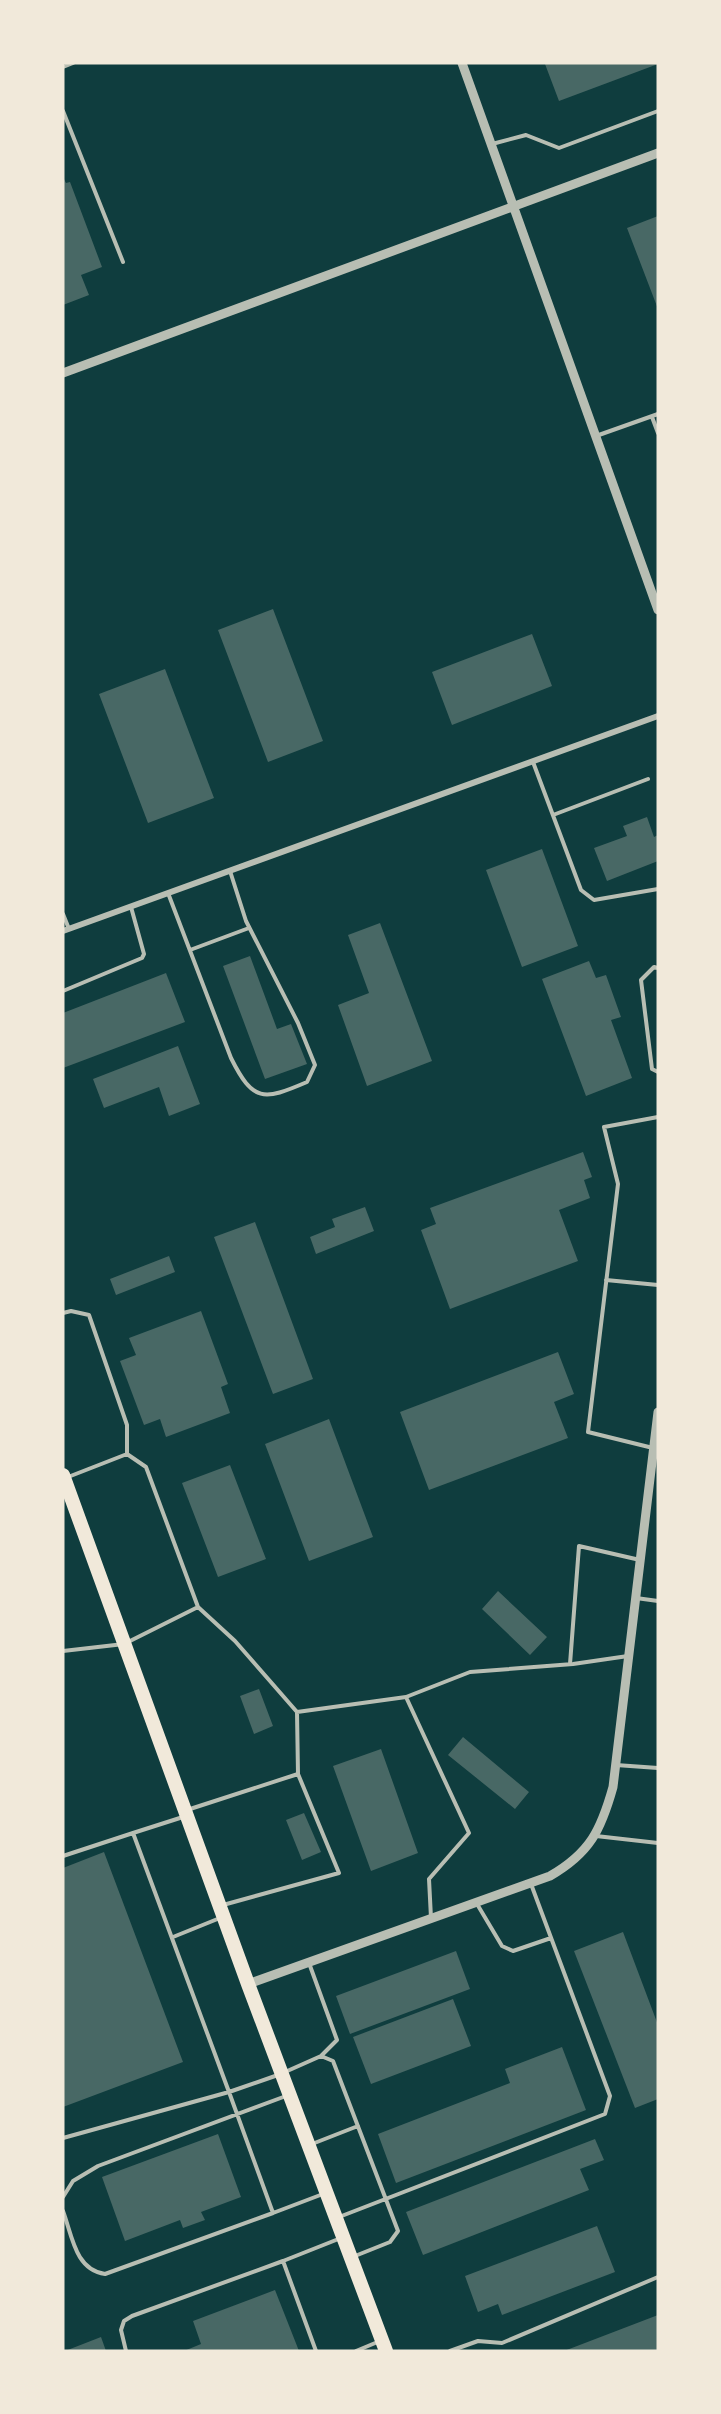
<svg xmlns="http://www.w3.org/2000/svg" width="721" height="2414" font-family="'DejaVu Sans',sans-serif">
<style>
.building{fill:#486865}
.lines{fill:none;stroke-linecap:round;stroke-linejoin:round}
.service{stroke:#b8beb3;stroke-width:4}
.minor{stroke:#b8beb3;stroke-width:6}
.tertiary{stroke:#b8beb3;stroke-width:9}
.trunk{stroke:#f1e9da;stroke-width:14}
</style>
<rect width="100%" height="100%" fill="#0f3d3e"/>
<!-- building -->
<path class="building" d="M549,63H658V64L559,101L545,64Z
M63,177L66,183L70,182L102,267L81,275L89,295L63,305Z
M658,216V309L627,228Z
M273,609L323,741L268,762L218,630Z
M532,634L552,686L452,725L432,672Z
M165,669L214,798L148,823L99,694Z
M647,817L654,837L658,835V861L607,881L594,848L627,836L623,826Z
M542,849L578,946L522,967L486,870Z
M380,923L432,1061L367,1086L338,1005L369,993L348,935Z
M250,956L277,1029L291,1024L307,1064L265,1079L223,966Z
M589,961L596,978L606,975L621,1017L611,1020L632,1078L586,1096L542,979Z
M166,973L185,1022L63,1068V1013Z
M178,1046L200,1104L169,1116L159,1087L104,1108L93,1079Z
M583,1152L592,1177L584,1180L590,1198L559,1210L578,1261L450,1309L421,1230L436,1224L430,1208Z
M365,1207L374,1231L316,1254L310,1237L335,1227L332,1219Z
M255,1222L313,1379L273,1394L214,1237Z
M169,1256L175,1272L116,1295L110,1279Z
M201,1311L228,1384L221,1387L230,1413L166,1437L160,1419L144,1425L120,1361L136,1355L129,1338Z
M558,1352L574,1394L554,1402L568,1438L429,1490L400,1412Z
M329,1419L373,1537L309,1561L265,1444Z
M230,1465L266,1559L218,1577L182,1483Z
M498,1591L547,1637L530,1655L482,1609Z
M259,1689L273,1726L254,1734L240,1696Z
M463,1737L529,1792L515,1809L448,1755Z
M381,1749L418,1853L371,1871L333,1766Z
M304,1813L321,1852L302,1860L286,1820Z
M104,1852L183,2062L63,2107V1868Z
M623,1932L658,2025V2099L635,2108L574,1951Z
M456,1951L470,1989L350,2034L336,1996Z
M453,1999L471,2046L371,2084L353,2037Z
M562,2047L586,2110L396,2183L378,2134L510,2083L505,2069Z
M218,2134L241,2197L201,2212L205,2220L183,2228L180,2220L125,2241L102,2177Z
M595,2139L604,2160L580,2169L589,2190L423,2255L406,2212Z
M597,2226L615,2272L502,2315L498,2304L478,2312L465,2276Z
M275,2290L299,2351H184L201,2344L193,2321Z
M658,2315V2351H564Z
M101,2337L106,2351H65Z"/>
<g class="lines">
<!-- service -->
<path class="service" d="M63,67L73,63
M63,111L123,262
M492,144L526,135L559,148L658,111
M652,417L658,433
M596,436L658,414
M533,762L581,890L594,900L658,889
M553,815L648,779
M168,893L231,1058C253,1102 263,1101 307,1082L315,1065L298,1023L246,921L230,871
M63,914L69,929
M190,950L249,928
M658,968L654,967L641,980L652,1069L658,1072
M63,991L142,958L144,954L131,907
M606,1280L658,1285
M63,1313L71,1311L89,1315L127,1425V1454
M653,1448L588,1432L618,1184L604,1127L658,1117
M68,1477L127,1454L146,1467L198,1607L235,1641L297,1712L406,1697L469,1833L429,1879L431,1918
M636,1598L658,1601
M63,1651L124,1644L198,1607
M570,1664L579,1546L640,1560
M406,1697L470,1672L573,1664L628,1656
M616,1765L658,1768
M187,1810L298,1774
M183,1817L133,1833L229,2092L278,2075
M596,1836L658,1843
M63,1856L133,1833
M477,1904L502,1946L513,1951L551,1938
M223,1905L339,1873L298,1774L297,1712
M173,1937L220,1918
M309,1963L337,2040L321,2056
M285,2072L321,2056L333,2061L398,2231L390,2242L355,2256
M63,2138L229,2092L273,2213L323,2194
M312,2144L358,2126
M63,2197L73,2181L98,2166L286,2096
M63,2211C72,2235 75,2270 105,2274L273,2213
M339,2217L605,2114L610,2096L531,1884
M126,2351L121,2330L124,2321L132,2316L283,2261
M316,2351L283,2261L341,2238
M356,2351L380,2341
M450,2351L478,2341L502,2343L658,2277"/>
<!-- minor -->
<path class="minor" d="M63,931L658,716"/>
<!-- tertiary -->
<path class="tertiary" d="M462,63L658,610
M63,373L658,153
M248,1984L550,1876C590,1853 601,1830 613,1787L658,1412"/>
<!-- trunk -->
<path class="trunk" d="M63,1475L248,1984L386,2351"/>
</g>
<!-- border -->
<rect width="721" height="2414" fill="none" stroke="#f1e9da" stroke-width="129"/>
</svg>
